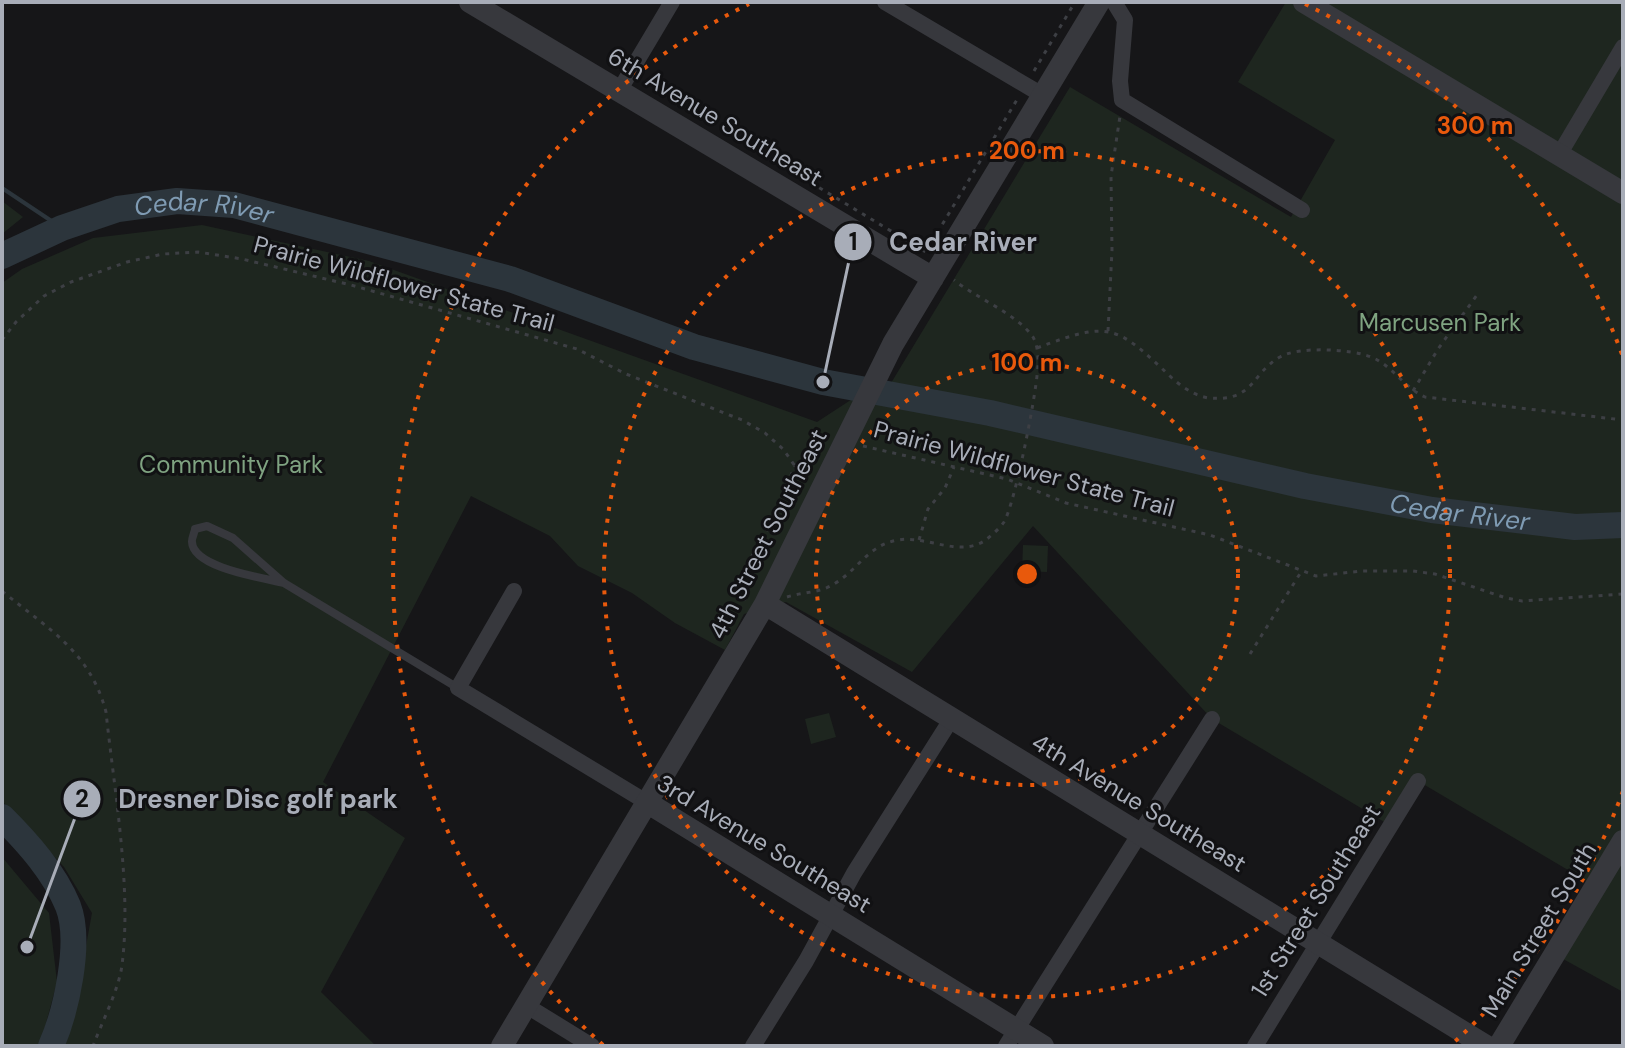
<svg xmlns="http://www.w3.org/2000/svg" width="1625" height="1048" font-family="'DM Sans',sans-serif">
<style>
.green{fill:#1e261f}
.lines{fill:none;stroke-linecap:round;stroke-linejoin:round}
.stream{stroke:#2c353c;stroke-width:4}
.river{stroke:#2c353c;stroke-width:26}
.path{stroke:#3d3f44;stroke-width:3;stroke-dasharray:4 6;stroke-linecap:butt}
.service{stroke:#37383d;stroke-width:8}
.minor{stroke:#37383d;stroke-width:16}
.tertiary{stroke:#37383d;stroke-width:22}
.ring{fill:none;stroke:#e8590c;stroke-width:4;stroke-dasharray:4 8}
.labels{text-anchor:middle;stroke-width:6;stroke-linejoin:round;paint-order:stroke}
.street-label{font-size:24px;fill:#a8adb8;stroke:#111113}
.park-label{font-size:24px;fill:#7fa381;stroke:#111113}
.water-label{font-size:26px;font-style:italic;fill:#7f9bb3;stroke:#111113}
.centre{fill:#e8590c;stroke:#111113;stroke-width:4}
.ring-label{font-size:24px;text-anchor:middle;font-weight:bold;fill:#e8590c;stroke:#111113;stroke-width:6;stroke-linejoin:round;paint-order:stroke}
.leader{fill:none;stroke:#a8adb8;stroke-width:3}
.callout-dot{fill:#a8adb8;stroke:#111113;stroke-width:3}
.mark-label{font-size:24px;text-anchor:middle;font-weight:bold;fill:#111}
.callout-label{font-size:26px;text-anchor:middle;font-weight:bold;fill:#a8adb8;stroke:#111113;stroke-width:6;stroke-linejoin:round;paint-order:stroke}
</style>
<rect width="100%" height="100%" fill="#161618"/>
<!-- green -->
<path class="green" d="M1286,2H1623V992L1554,954L1595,886L1418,781L1391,826L1212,719L1033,526L912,672L786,602L744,614L725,650L675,623L632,593L578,566L550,536L471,496L323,782L405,838L321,992L376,1046H65L72,1023L92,913L64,867L2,801V283L22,269L93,238L202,225L369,261L817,422L863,392L882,398L1070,87L1291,217L1335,140L1238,82Z
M2,201L23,217L2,234Z
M1023,545L1048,546L1047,572L1022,571Z
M829,713L836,737L811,744L805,719Z
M2,857L49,913L57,982L40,1046H2Z"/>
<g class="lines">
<!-- stream -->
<path class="stream" d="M2,188L62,228"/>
<!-- river -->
<g class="river">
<path id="s1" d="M2,256L62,228L118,209L177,201L234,205L510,279L694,347L823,382L990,413L1305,486L1432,510L1575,527L1623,525"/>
<path d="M2,817C28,843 54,872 68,906C82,942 66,1012 51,1046"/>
</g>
<!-- path -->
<path class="path" d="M1034,71L1075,2
M785,167L929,254
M927,250L1018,98
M1108,331L1112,250L1111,176L1120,116
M2,340L16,322L44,296L71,282L127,262L163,254L198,252L242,259L351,285L577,349L626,374L742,420L765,433L783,449L795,466
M1037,348C1111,320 1116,325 1172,378C1182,387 1195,396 1209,398C1255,402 1251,373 1280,357C1298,346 1352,349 1371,357C1392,365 1403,387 1425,397L1623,420
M1413,391L1438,349L1477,295
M863,446L1007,479L1066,503L1210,535L1316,576L1362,571H1413L1435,574L1506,598L1522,601L1623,594
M795,466L824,445
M919,540L928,509L945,488L954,467
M2,591C48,629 90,651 106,712C114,789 132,888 122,965C119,989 102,1022 93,1046
M787,597C803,592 820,593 834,584C858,570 868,545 898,540C927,535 961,559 987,539C993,534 1000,528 1004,522C1015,504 1039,383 1038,361C1038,353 1037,344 1033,337C1017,314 976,298 954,280
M746,600L737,590V583L769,526L795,466
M1250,654L1301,572"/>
<!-- service -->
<path class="service" d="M284,583C264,578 193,568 192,542C191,540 195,531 195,529L207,526L233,538L284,583L458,688"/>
<!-- minor -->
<path class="minor" d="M885,2L1044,96
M1114,2L1125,20L1120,81L1122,100L1302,210
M619,91L672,2
M1559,155L1623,47
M514,591L458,688L648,803
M527,1006L592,1046
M753,1046L806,961L854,873L952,718
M1006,1046L1212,719
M1255,1046L1418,781"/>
<!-- tertiary -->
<path class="tertiary" d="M470,2L933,278
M1304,2L1623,193
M765,604L1486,1046
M648,803L1043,1046
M502,1046L765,604L893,344L1099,2
M1499,1046L1623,841"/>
</g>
<!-- distance rings -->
<g class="ring">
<circle cx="1027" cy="574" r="211"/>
<circle cx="1027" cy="574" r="423"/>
<path d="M1623 791A634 634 0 0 1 1451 1045M603 1045A634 634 0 0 1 749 4M1305 4A634 634 0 0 1 1623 357"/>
</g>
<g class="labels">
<!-- street labels -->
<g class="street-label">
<text transform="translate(715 117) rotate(31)" y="8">6th Avenue Southeast</text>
<text transform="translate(404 284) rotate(15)" y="8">Prairie Wildflower State Trail</text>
<text transform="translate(1024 469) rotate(15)" y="8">Prairie Wildflower State Trail</text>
<text transform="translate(768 534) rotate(-63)" y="8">4th Street Southeast</text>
<text transform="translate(1139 803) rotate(31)" y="8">4th Avenue Southeast</text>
<text transform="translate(764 844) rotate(31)" y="8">3rd Avenue Southeast</text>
<text transform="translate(1316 901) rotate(-58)" y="8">1st Street Southeast</text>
<text transform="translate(1539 930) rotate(-59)" y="8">Main Street South</text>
</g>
<!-- park labels -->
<g class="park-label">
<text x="1440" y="331">Marcusen Park</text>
<text x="231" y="473">Community Park</text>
</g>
<!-- water labels -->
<g class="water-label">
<text dy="9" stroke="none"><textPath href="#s1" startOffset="212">Cedar River</textPath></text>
<text dy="9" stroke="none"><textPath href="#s1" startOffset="1508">Cedar River</textPath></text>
</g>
</g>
<circle cx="1027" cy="574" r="12" class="centre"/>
<g class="ring-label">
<text x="1475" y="134">300 m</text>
<text x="1027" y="159">200 m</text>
<text x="1027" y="371">100 m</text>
</g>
<!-- callouts -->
<path class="leader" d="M823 382L853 242M27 947L82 799"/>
<g class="callout-dot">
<circle cx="823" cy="382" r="8"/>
<circle cx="27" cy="947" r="8"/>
<circle cx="853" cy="242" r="20"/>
<circle cx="82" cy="799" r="20"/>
</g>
<g class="mark-label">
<text x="853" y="250">1</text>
<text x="82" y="807">2</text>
</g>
<g class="callout-label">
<text x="963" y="251">Cedar River</text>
<text x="258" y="808">Dresner Disc golf park</text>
</g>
<!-- border -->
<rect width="1625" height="1048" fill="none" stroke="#a8adb8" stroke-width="8"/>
</svg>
